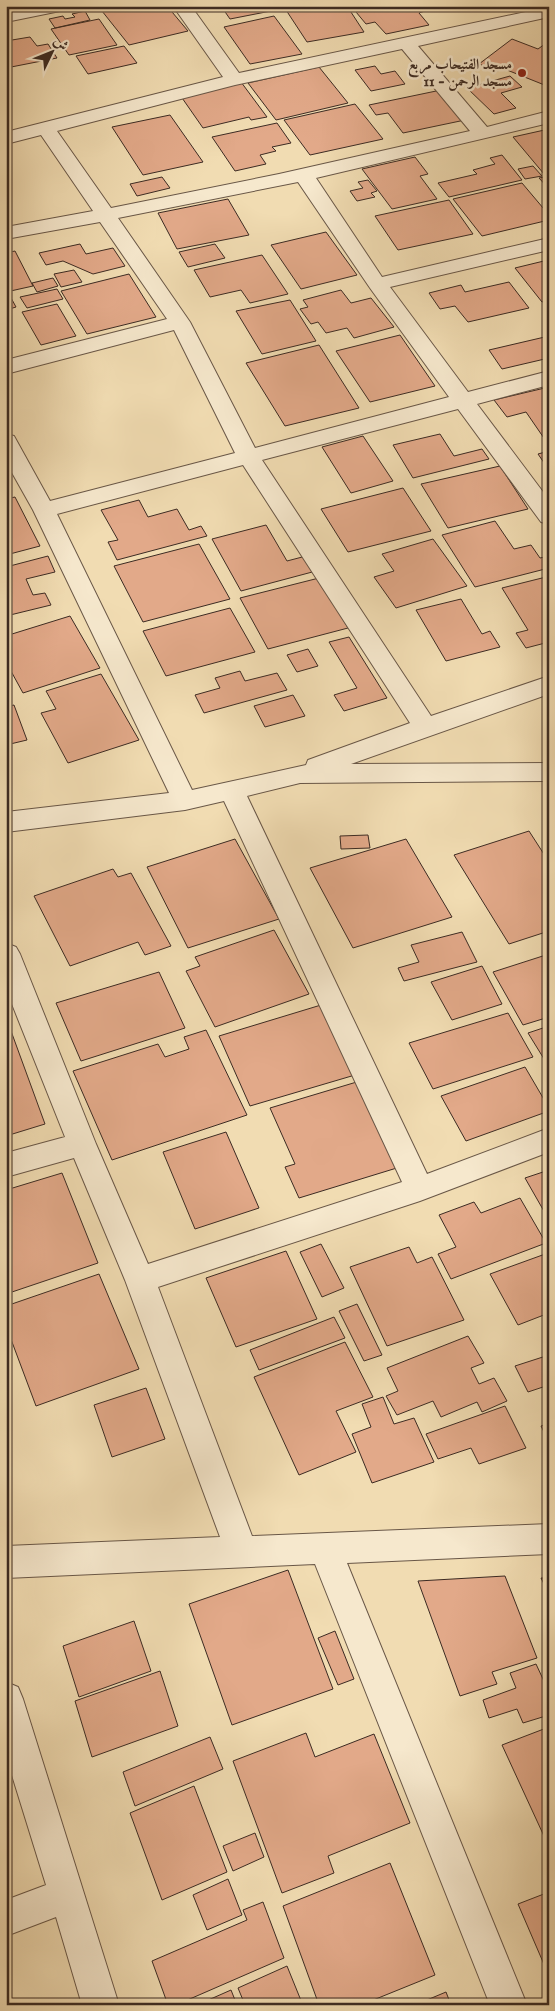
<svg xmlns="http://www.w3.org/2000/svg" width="555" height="2011" font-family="'IM FELL English',Amiri,serif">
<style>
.building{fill:#e2a989;stroke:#3c2b23}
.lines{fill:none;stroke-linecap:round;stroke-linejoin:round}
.minor-casing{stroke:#695747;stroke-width:2}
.minor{fill:#f6e8cd;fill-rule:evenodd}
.poi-dot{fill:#8f2418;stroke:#f6e8cd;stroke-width:2}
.labels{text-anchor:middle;stroke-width:5;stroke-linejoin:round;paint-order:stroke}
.far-poi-label{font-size:15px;font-weight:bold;fill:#3c2b23;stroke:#f6e8cd;text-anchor:end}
</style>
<rect width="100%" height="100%" fill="#f1dcb2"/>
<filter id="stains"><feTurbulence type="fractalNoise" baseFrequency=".004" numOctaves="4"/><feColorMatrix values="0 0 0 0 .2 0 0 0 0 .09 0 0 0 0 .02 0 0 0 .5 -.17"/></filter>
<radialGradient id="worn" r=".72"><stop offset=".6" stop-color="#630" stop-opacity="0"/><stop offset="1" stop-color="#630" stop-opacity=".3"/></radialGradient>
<!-- building -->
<path class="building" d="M98,6H167L188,31L129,45Z
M221,6H273L276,10L230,19Z
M310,6H347L364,32L307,42L286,10Z
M351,6H421L425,11L419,13L429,25L386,34L375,22L366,24Z
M85,11L90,20L55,28L49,19L63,16L65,19L75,17L72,14Z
M274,16L302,54L250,64L224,27Z
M99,19L117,45L69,55L51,29Z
M30,37L37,46L48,44L57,58L6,68V41Z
M512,39L538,49L549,41L547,86L502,68L498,71L479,64Z
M124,46L137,63L88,74L76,56Z
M375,66L381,74L395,71L405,84L371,91L355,70Z
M319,67L348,103L276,120L248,83Z
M510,76L522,87L501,93L516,108L494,114L467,88Z
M241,82L267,117L251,120L249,117L203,128L180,95Z
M441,90L465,120L403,133L388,113L376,115L369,105Z
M355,104L383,139L310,155L284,120Z
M170,115L203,162L143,175L112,127Z
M277,123L291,143L272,147L276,151L260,155L266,164L235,171L212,137Z
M549,129V173L544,174L513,137Z
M502,155L522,180L449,197L438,183L477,174L473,170L495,164L490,158Z
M415,157L428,174L420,176L437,199L392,209L362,169Z
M533,166L542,176L525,179L518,169Z
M549,176V189L539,178Z
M162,177L170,188L137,196L130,184Z
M368,180L377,191L371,193L375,197L357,201L350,191L363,188L358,182Z
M522,183L549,215V220L482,236L453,199Z
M228,199L249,235L177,249L158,213Z
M449,200L473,234L398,250L375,216Z
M326,232L357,275L301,289L271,245Z
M80,244L86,254L113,248L125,266L93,274L63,261L46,265L39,253Z
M215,244L225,258L188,267L179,252Z
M15,251L33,286L6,292V253Z
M549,254V300L542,302L515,268L548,260L545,255Z
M262,255L288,294L250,303L241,290L210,297L194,270Z
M74,270L82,282L61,287L54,274Z
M129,274L156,317L87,334L61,291Z
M53,278L58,286L37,292L32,283Z
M509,282L529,308L468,322L455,306L440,309L429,293L461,285L465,292Z
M57,289L63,299L27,308L20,297Z
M341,290L351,303L371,298L394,327L354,338L347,328L326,333L318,322L311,324L300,309L308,307L303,300Z
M10,296L16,307L6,310V297Z
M290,300L316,341L262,354L236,311Z
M57,304L76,336L41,345L22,312Z
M400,335L435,386L370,402L336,351Z
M549,336V358L502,369L489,350Z
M319,345L359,408L285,426L246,363Z
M549,387V444H548L526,412L507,417L494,400Z
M440,434L454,456L482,449L489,459L413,478L393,445Z
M363,436L393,481L351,493L322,447Z
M549,451V470L538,454Z
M500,466L528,509L448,528L421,484Z
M403,488L431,531L348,552L321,509Z
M15,497L40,546L6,555V499Z
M139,500L148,517L177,509L189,530L201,526L207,536L117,560L108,542L118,540L101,510Z
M495,521L514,549L531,545L540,558L549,556V568L475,587L442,535Z
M266,525L287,561L306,556L316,571L241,591L212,539Z
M433,539L467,586L396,608L374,577L394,571L382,554Z
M199,544L230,599L143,622L114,566Z
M48,556L55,572L26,579L33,595L45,593L51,605L6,616V567Z
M546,577L549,581V642L526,648L516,633L528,630L502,588Z
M319,578L348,628L268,649L240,598Z
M461,599L482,634L490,631L500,647L446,661L416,610Z
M230,608L255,652L166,676L143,631Z
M70,616L100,668L23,693L6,662V624L12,634Z
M349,637L387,698L344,711L334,695L357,688L329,642Z
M308,649L318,666L297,672L287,655Z
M240,671L245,681L277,673L287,690L204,713L195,695L220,688L215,678Z
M101,674L139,740L68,763L41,713L56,709L46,691Z
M293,695L305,716L265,727L254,706Z
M14,705L27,740L6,745V707Z
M529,831L549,862V931L509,944L454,855Z
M368,835L370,848L341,849L340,836Z
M235,839L279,919L188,948L147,867Z
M406,839L452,917L353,948L310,868Z
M113,869L118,877L131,873L171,946L145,955L138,942L70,966L34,896Z
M274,930L309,994L215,1027L186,971L200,966L195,957Z
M462,932L477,962L404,981L398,968L419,962L411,945Z
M549,954V1017L523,1025L493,972Z
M482,966L502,1004L452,1020L431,982Z
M159,972L185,1028L81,1061L56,1003Z
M321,1005L355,1075L250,1106L219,1036Z
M508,1013L533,1057L433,1089L409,1043Z
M549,1026V1067L528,1033Z
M206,1030L247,1115L112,1160L73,1071L158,1044L165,1057L189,1049L184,1037Z
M11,1031L45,1124L6,1136V1033Z
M525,1067L549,1108V1111L466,1141L441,1096Z
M360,1081L400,1167L299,1198L285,1167L295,1164L270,1108Z
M226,1132L259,1208L195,1229L163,1152Z
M549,1170V1220L525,1178Z
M62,1173L98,1263L6,1294V1190Z
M520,1198L546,1243L451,1279L438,1254L456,1247L439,1215L474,1202L481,1213Z
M321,1244L344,1288L322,1297L300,1252Z
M409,1247L417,1263L432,1257L464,1320L387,1346L350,1267Z
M286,1251L317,1319L236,1347L206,1278Z
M548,1253L549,1313L518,1325L490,1274Z
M99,1274L139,1369L36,1406L6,1326V1306Z
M357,1304L382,1355L364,1361L339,1311Z
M334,1317L345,1338L259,1370L250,1350Z
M468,1336L484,1363L471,1368L479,1384L494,1378L507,1401L482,1412L477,1402L441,1417L433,1401L397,1415L386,1396L398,1391L387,1368Z
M345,1342L373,1397L336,1411L356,1452L299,1475L254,1377Z
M549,1355V1385L528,1392L515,1366Z
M146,1388L165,1439L112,1457L94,1405Z
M383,1397L394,1424L414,1418L434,1462L372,1483L352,1434L371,1427L362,1404Z
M505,1406L526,1448L479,1464L471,1448L438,1459L426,1434Z
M549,1423V1442L541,1426Z
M288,1570L333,1689L232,1725L189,1604Z
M505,1576L537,1658L492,1672L497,1684L460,1696L418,1581Z
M541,1578H549V1594Z
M134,1621L151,1671L79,1697L63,1646Z
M335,1631L354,1679L338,1685L318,1638Z
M536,1664L549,1692V1715L523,1723L517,1709L489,1718L483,1700L516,1688L510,1673Z
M160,1671L178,1726L92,1757L75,1701Z
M549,1727V1847L502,1745Z
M306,1733L315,1757L374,1734L410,1823L328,1856L334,1873L282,1893L233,1761Z
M210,1737L223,1769L135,1806L123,1772Z
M194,1786L227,1872L162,1900L130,1813Z
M255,1833L264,1857L233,1871L223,1846Z
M390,1863L435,1975L361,2005H319L283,1906Z
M228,1879L242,1915L207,1930L193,1895Z
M549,1892V1976L518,1904Z
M263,1902L284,1958L176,2005H168L152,1961L247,1920L243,1910Z
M287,1966L302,2003L245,2005L238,1988Z
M231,1990L237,2005H197Z
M446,1992L451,2005H415Z"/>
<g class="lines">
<defs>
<path id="minor" d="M32,6H68L65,10L6,22V12Z
M173,6H191L239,73L549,7V17L418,46L487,127L549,111V123L316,178L382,277L549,238V250L390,287L468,392L549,371V385L477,404L549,500V524L541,522L458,409L262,460L431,716L549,676V694L351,764L549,763V781L300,783L247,796L427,1174L549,1128V1152L420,1201L158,1287L252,1536L549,1524V1554L347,1563L527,2005H490L315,1564L6,1578V1546L220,1537L125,1280L74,1158L6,1177V1153L65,1137L6,989V943L16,947L20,954L96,1144L148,1264L402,1182L224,801L185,810L6,832V812L169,793L33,510L6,462V434L14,436L50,501L235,453L174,330L6,374V360L167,319L100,222L6,239V227L93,211L41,135L6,144V132L223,77ZM402,49L470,131L279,174L111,208L57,131L235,85ZM298,182L370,288L449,397L255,448L190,322L118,218ZM243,465L410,723L308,760L306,765L192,790L57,514Z
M6,1682L18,1687L23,1699L119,2005H82L56,1917L6,1936V1900L46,1885L6,1756Z"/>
</defs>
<!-- minor casing -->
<use href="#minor" class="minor-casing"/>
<!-- minor -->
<use href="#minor" class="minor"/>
</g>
<!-- markers -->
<circle class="poi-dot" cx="522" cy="73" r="5"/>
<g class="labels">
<!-- far-poi labels -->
<g class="far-poi-label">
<text x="512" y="69">مسجد الفتيحاب مربع<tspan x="512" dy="17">11 - مسجد الرحمن</tspan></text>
</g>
</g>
<!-- margin -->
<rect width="555" height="2011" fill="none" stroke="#f1dcb2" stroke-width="25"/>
<rect x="8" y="8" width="540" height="1996" fill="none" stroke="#3c2b23" stroke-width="2.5"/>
<rect x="12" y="12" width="530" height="1986" fill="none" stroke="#3c2b23"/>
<!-- north arrow -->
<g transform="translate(52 52) rotate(47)" stroke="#f6e8cd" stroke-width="4" paint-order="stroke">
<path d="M0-4L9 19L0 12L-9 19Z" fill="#3c2b23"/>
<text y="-8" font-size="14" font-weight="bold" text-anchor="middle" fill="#3c2b23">ش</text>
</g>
<rect width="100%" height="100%" filter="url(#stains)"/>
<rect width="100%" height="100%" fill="url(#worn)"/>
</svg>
